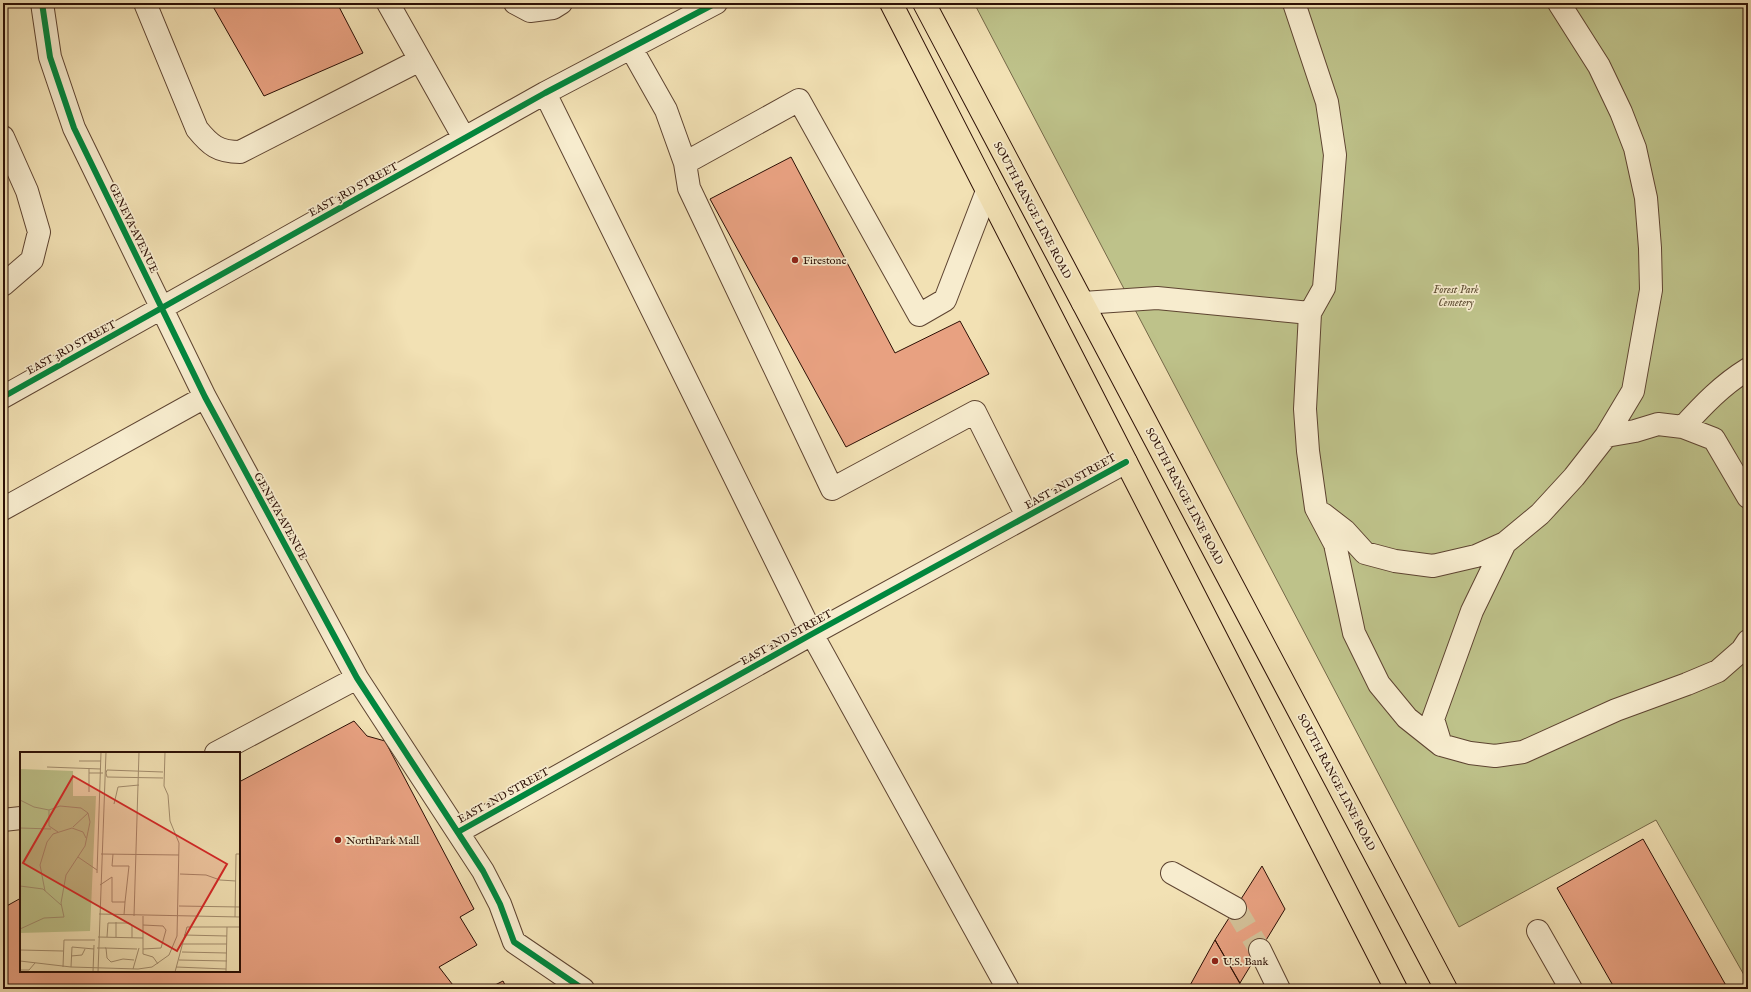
<svg xmlns="http://www.w3.org/2000/svg" width="1751" height="992" font-family="'IM FELL English',serif">
<style>
.green{fill:#bec28a;stroke:#756848}
.building{fill:#e8a181;stroke:#2c0f05}
.lines{fill:none;stroke-linecap:round;stroke-linejoin:round}
.minor-tunnel{stroke:#d4c29a;stroke-width:22;stroke-dasharray:22 11;stroke-linecap:butt}
.minor-casing{stroke:#5e4431;stroke-width:24}
.major-casing{stroke:#2c0f05;stroke-width:24}
.minor{stroke:#f7ecce;stroke-width:22}
.major{stroke:#f2e1b4;stroke-width:22}
.cycleway-casing{stroke:#f7ecce;stroke-width:8}
.cycleway{stroke:#00873e;stroke-width:6}
.poi-dot{fill:#8f2418;stroke:#f7ecce;stroke-width:1.5}
.labels{text-anchor:middle;stroke-width:3.5;stroke-linejoin:round;paint-order:stroke}
.street-label{font-size:11px;fill:#2c0f05;stroke:#f7ecce}
.poi-label{font-size:11px;fill:#2c0f05;stroke:#f7ecce;text-anchor:start}
.park-label{font-size:11px;font-style:italic;fill:#5f4e34;stroke:#f7ecce}
.inset-road{fill:none;stroke:#a38d6e;stroke-width:1}
.view{fill:#d62828;fill-opacity:0.15;stroke:#d62828;stroke-width:2}
.inset-edge{fill:none;stroke:#2c0f05;stroke-width:2}
</style>
<rect width="100%" height="100%" fill="#f2e1b4"/>
<filter id="stains"><feTurbulence type="fractalNoise" baseFrequency=".005" numOctaves="4"/><feColorMatrix values="0 0 0 0 .2 0 0 0 0 .09 0 0 0 0 .02 0 0 0 .5 -.17"/></filter>
<radialGradient id="worn" r=".72"><stop offset=".6" stop-color="#630" stop-opacity="0"/><stop offset="1" stop-color="#630" stop-opacity=".3"/></radialGradient>
<!-- green -->
<path class="green" d="M974,3H1748V982L1656,820L1459,927Z"/>
<!-- building -->
<path class="building" d="M211,3H337L363,53L264,96Z
M791,157L895,353L960,321L989,374L846,447L710,199Z
M354,721L367,736L385,741L474,909L460,917L477,945L439,967L456,989H3V908L21,898V971H239V782Z
M1643,839L1728,989H1615L1557,888Z
M1262,866L1285,909L1240,983L1215,940Z
M1215,940L1243,989H1188Z
M503,981L507,989H487Z"/>
<g class="lines">
<!-- minor-tunnel -->
<path class="minor-tunnel" d="M1235,908L1260,950"/>
<defs>
<path id="minor" d="M42,3L50,57L74,128L205,397L357,678L483,871L500,904L514,942L583,989
M145,3L197,129C210,145 218,152 240,152L420,60
M388,3L464,138
M515,3L530,11L553,8L561,3
M1294,3L1327,102L1335,155L1324,288L1310,313L1305,409L1308,451L1316,508L1335,544L1354,633L1379,684L1407,718L1441,745L1470,753L1495,756L1523,752L1616,710L1687,684L1718,671L1742,650L1748,641
M631,48L666,110L685,163
M545,93L812,634L1008,989
M3,137L27,191L39,232L32,260L3,285
M987,191L945,300L919,315L799,100L685,163L689,188L832,489L975,412L1027,516
M1083,303L1157,298L1310,313
M3,397L545,93L716,3
M1683,427C1703,405 1722,385 1748,369
M1606,436L1635,431L1658,424L1683,427L1714,439L1748,497
M3,509L205,397
M1323,514L1345,531L1365,553L1395,561L1433,566L1476,556L1505,543L1540,514L1574,477L1606,436L1633,391L1651,290L1650,248L1646,198L1635,148L1621,112L1599,66L1559,3
M1441,745L1433,719L1472,611L1505,543
M216,753L357,678
M3,820L21,818
M458,832L812,634L1126,462
M1172,873L1235,908
M1538,931L1571,989
M1260,950L1279,989"/>
<path id="major" d="M891,3L1396,989
M924,3L1446,989"/>
</defs>
<!-- minor casing -->
<use href="#minor" class="minor-casing"/>
<!-- major casing -->
<use href="#major" class="major-casing"/>
<!-- minor -->
<use href="#minor" class="minor"/>
<!-- major -->
<use href="#major" class="major"/>
<defs>
<path id="cycleway" d="M42,3L50,57L74,128L205,397L357,678L483,871L500,904L514,942L583,989
M3,397L545,93L716,3
M458,832L812,634L1126,462"/>
</defs>
<!-- cycleway casing -->
<use href="#cycleway" class="cycleway-casing"/>
<!-- cycleway -->
<use href="#cycleway" class="cycleway"/>
</g>
<!-- markers -->
<g class="poi-dot">
<circle cx="795" cy="260" r="4"/>
<circle cx="338" cy="840" r="4"/>
<circle cx="1215" cy="961" r="4"/>
</g>
<g class="labels">
<!-- street labels -->
<g class="street-label">
<text transform="translate(353 189) rotate(-29)" y="4">EAST 3RD STREET</text>
<text transform="translate(1033 210) rotate(62)" y="4">SOUTH RANGE LINE ROAD</text>
<text transform="translate(134 228) rotate(64)" y="4">GENEVA AVENUE</text>
<text transform="translate(71 347) rotate(-29)" y="4">EAST 3RD STREET</text>
<text transform="translate(1070 481) rotate(-29)" y="4">EAST 2ND STREET</text>
<text transform="translate(1185 496) rotate(62)" y="4">SOUTH RANGE LINE ROAD</text>
<text transform="translate(281 516) rotate(61)" y="4">GENEVA AVENUE</text>
<text transform="translate(786 637) rotate(-29)" y="4">EAST 2ND STREET</text>
<text transform="translate(1337 782) rotate(62)" y="4">SOUTH RANGE LINE ROAD</text>
<text transform="translate(503 795) rotate(-29)" y="4">EAST 2ND STREET</text>
</g>
<!-- poi labels -->
<g class="poi-label">
<text x="803" y="264">Firestone</text>
<text x="346" y="844">NorthPark Mall</text>
<text x="1223" y="965">U.S. Bank</text>
</g>
<!-- park labels -->
<g class="park-label">
<text x="1456" y="293">Forest Park<tspan x="1456" dy="13">Cemetery</tspan></text>
</g>
</g>
<!-- overview -->
<g transform="translate(20 752)">
<rect width="220" height="220" fill="#f2e1b4"/>
<path d="M0,17L53,19V44H76L70,179L0,181Z" fill="#bec28a"/>
<path class="inset-road" d="M59,9H81M27,15L81,17M69,21H83M86,21L87,25L143,26M86,21L87,18L143,20M69,40V16M0,48L14,55L29,58L40,54L61,56L68,61L70,70L65,94L46,123L41,151L44,165L24,166L0,177M94,52L98,35L119,33M29,58V74L38,80M53,75L68,61M0,76L31,77M81,102L159,103M58,105L77,118M77,121L81,0M160,122L186,123L200,128L216,129M80,133L92,125V150H105L109,114H92L93,102M0,134L23,137L41,153M25,139L20,113L27,90L33,82L52,76L63,80L66,86M159,154L220,155M79,162L220,165M104,163L105,150M114,164L119,0M123,164V202L133,205L138,212M215,165L216,102H220M96,170V185M164,183L207,184M78,185L123,186M87,185L88,171H109L112,173V186M163,192H207M77,196H86L87,206L91,210L103,207L114,208M85,196L117,197M123,197L141,196L146,178L143,174L123,173M162,200L207,201M51,204L62,203L65,197M159,208L207,209M0,209L51,215L118,217L132,215L149,203L157,184L159,91L150,69L148,43L144,34L145,0M0,209V198L43,199M43,215L44,188H75M51,215L52,195L74,197M156,215L206,217M113,217L119,196M0,218H9L15,211M73,220L74,193M78,220L86,0M155,220L167,175H220M206,220L207,175"/>
<path class="view" d="M53,24L207,112L157,199L3,111Z"/>
<rect width="220" height="220" class="inset-edge"/>
</g>
<!-- margin -->
<rect width="1751" height="992" fill="none" stroke="#f2e1b4" stroke-width="16"/>
<rect x="4" y="4" width="1743" height="984" fill="none" stroke="#2c0f05" stroke-width="2"/>
<rect x="8" y="8" width="1735" height="976" fill="none" stroke="#2c0f05"/>
<rect width="100%" height="100%" filter="url(#stains)"/>
<rect width="100%" height="100%" fill="url(#worn)"/>
</svg>
